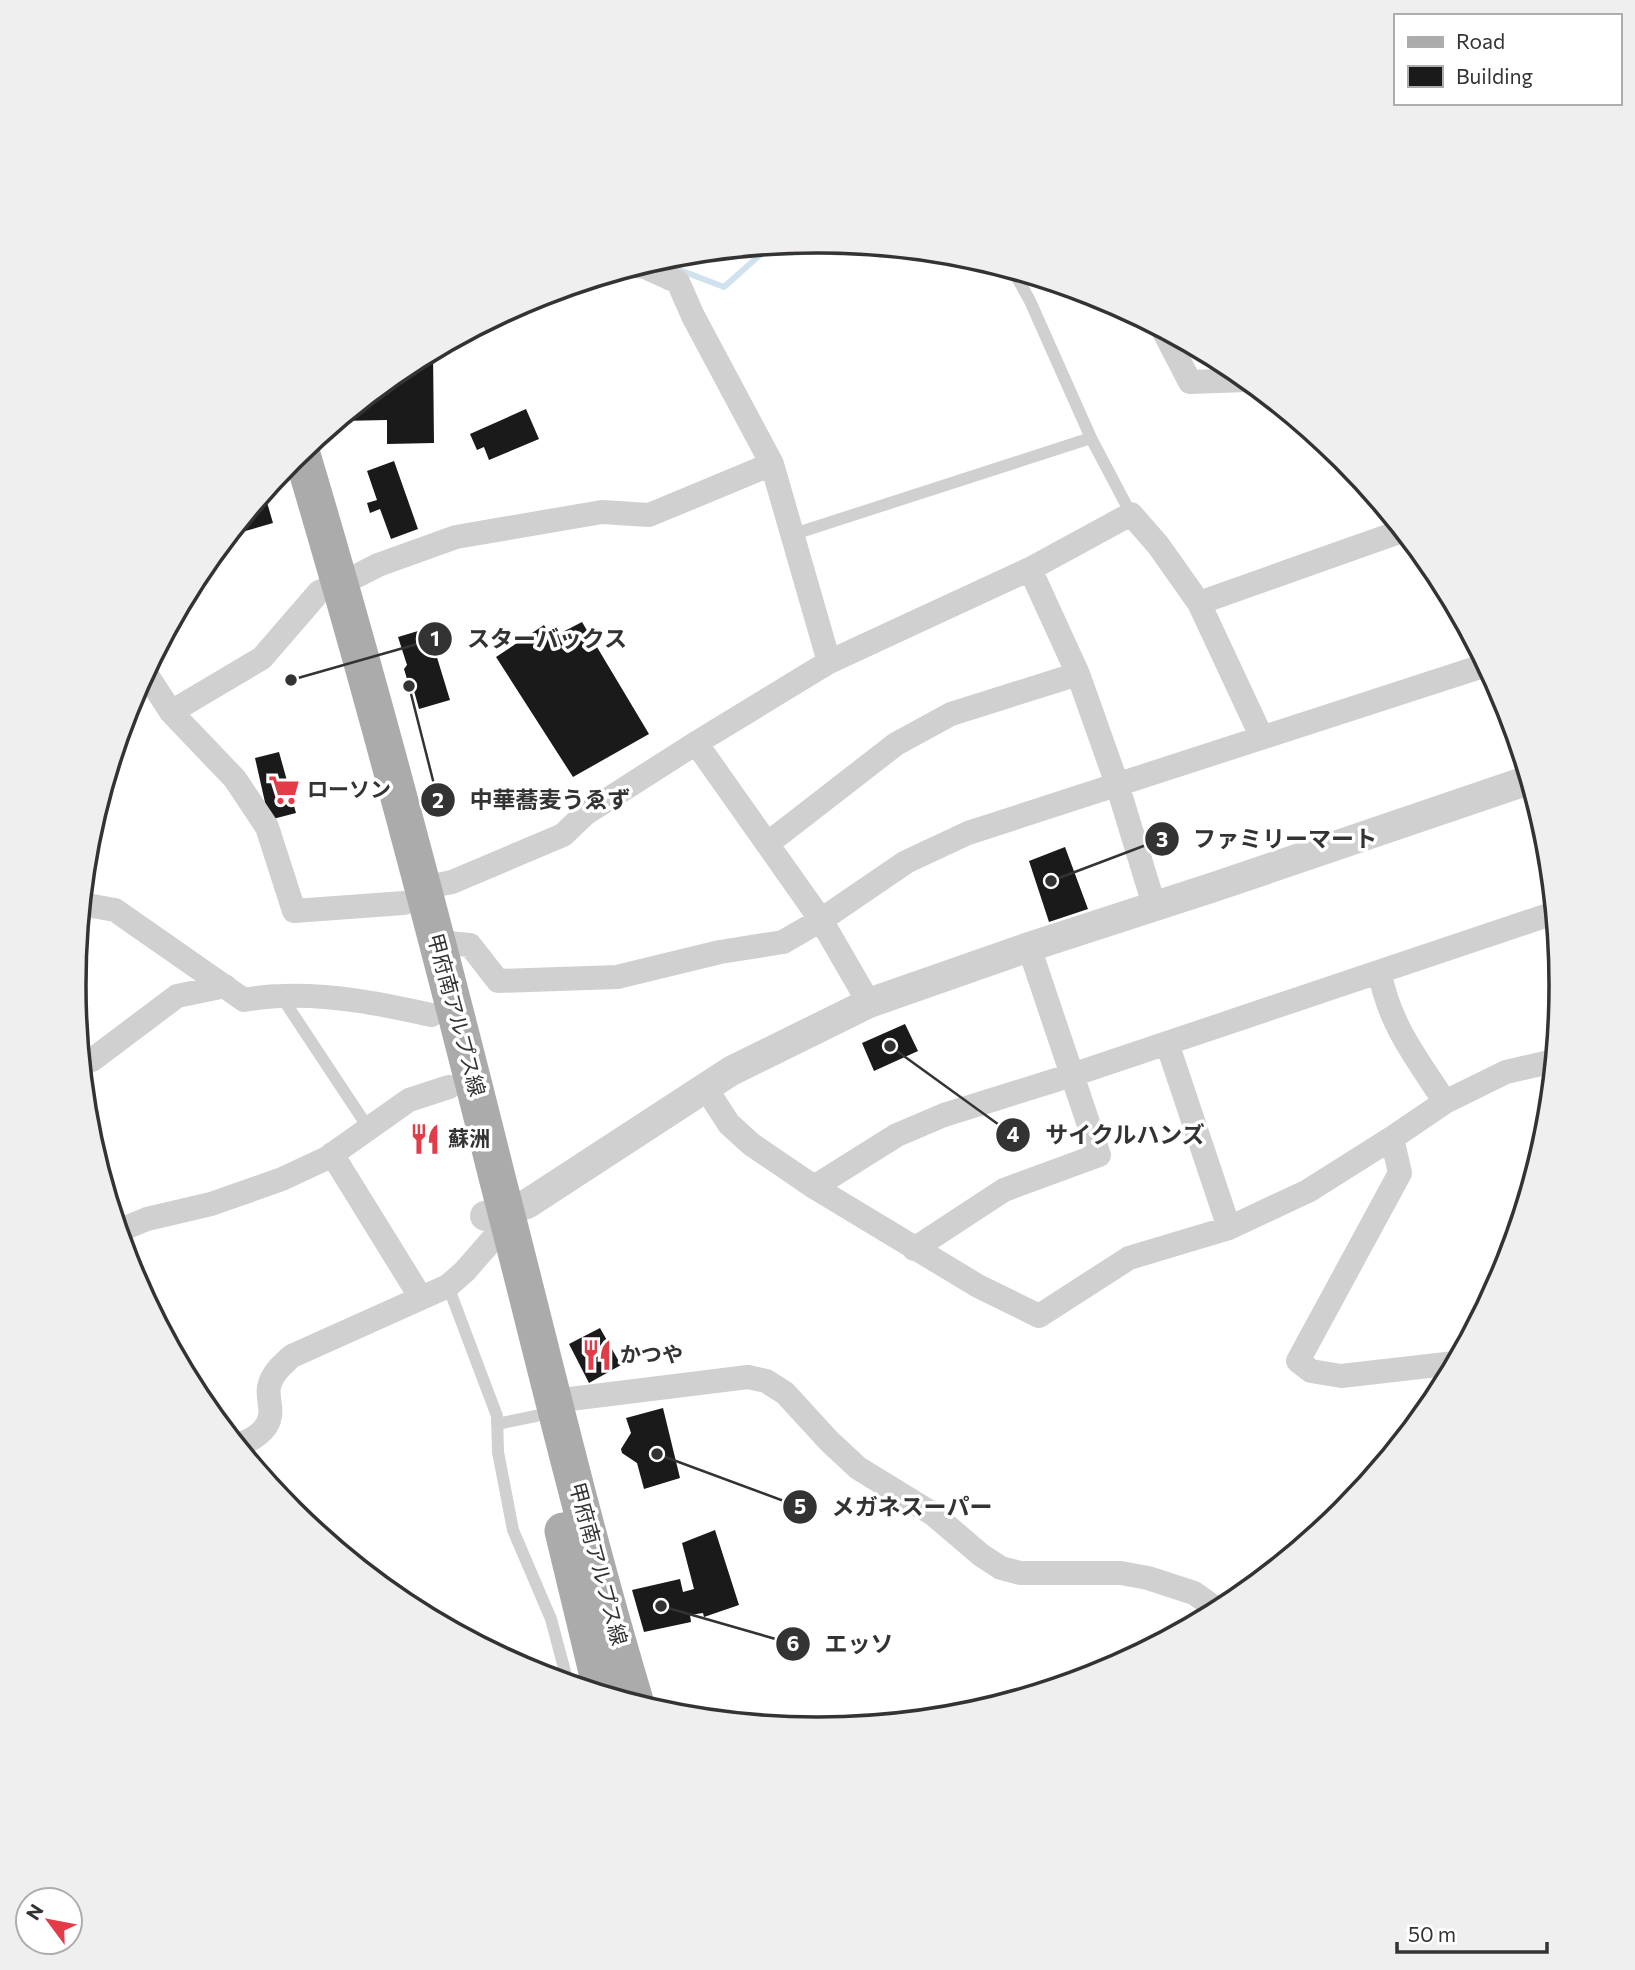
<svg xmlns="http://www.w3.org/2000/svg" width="1635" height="1970" font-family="Commissioner,'Noto Sans JP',sans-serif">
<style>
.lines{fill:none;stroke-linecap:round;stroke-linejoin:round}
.stream{stroke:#cfe2ed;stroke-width:6}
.building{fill:#1a1a1a}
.service{stroke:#d0d0d0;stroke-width:12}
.minor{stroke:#d0d0d0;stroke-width:24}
.tertiary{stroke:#d0d0d0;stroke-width:30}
.primary{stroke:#ababab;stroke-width:37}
.labels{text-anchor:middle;stroke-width:7;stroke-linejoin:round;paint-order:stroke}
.poi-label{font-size:21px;font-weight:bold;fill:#333;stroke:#fff;text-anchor:start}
.street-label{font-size:21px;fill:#333;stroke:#fff}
.rim{fill:none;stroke:#333;stroke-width:3.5}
.leader{fill:none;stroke:#333;stroke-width:2.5}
.callout-dot{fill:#333;stroke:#fff;stroke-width:2.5}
.mark-label{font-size:21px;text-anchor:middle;font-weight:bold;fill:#fff}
.callout-label{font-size:23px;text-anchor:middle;font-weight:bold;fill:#333;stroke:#fff;stroke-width:7;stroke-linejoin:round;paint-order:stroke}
</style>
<rect width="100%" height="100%" fill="#fff"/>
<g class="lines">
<!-- stream -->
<path class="stream" d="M677,269L724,287L762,253H792L813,241
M1031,276L1038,284L1044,280"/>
</g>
<!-- building -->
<path class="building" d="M735,249L709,261L705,252L718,251Z
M433,351L434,443L387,444V420L341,421V418L404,366Z
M526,409L539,439L489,460L484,447L477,450L470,434Z
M394,461L418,529L391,539L380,509L370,513L367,503L377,500L367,471Z
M264,492L273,523L228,536Z
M582,622L649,734L573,777L496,657L544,625L551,638Z
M428,628L450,700L419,709L411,680L407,679L404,669L407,665L398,637Z
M279,752L296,813L269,820L255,758Z
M1065,847L1088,909L1049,922L1029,861Z
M905,1024L918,1051L874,1071L862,1043Z
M600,1328L621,1365L589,1383L569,1344Z
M663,1408L680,1478L644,1489L637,1463L622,1453L621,1449L631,1433L626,1418Z
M715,1530L739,1605L704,1617L703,1613L690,1615L691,1622L644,1632L632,1590L680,1579L683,1592L694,1589L682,1543Z"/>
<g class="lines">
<!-- service -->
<path class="service" d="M1013,270L1030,301L1091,438L1131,514
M791,535L1091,438
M281,996L369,1129
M448,1286L497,1416L498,1452L513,1530L551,1619L568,1683
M497,1424L536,1416"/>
<!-- minor -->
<path class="minor" d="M637,266L645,267L678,282L693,316L772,464L829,662
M1163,330L1190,382L1247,380
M1030,569L1078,674L1117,784L1154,905
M1199,603L1262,738
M145,672L171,712L235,779L267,827L294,911L404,903
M171,712L262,658L319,592L341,584L378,565L456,537L602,512L649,515L772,464
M696,743L821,920L869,1003
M767,844L896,744L951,714L1078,674
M422,888L452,882L563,835L585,814L696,743L829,662L1030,569L1131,514L1158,545L1199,603L1402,531
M81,904L115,910L244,1000C256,998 269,996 282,996C332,994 382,1004 431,1015
M437,942L470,945L498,981L617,977L720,952L783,942L821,920L906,862L968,833L1486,665
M1380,973C1389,1024 1417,1059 1445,1102
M1167,1043L1229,1228
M81,1062L92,1060L177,996L225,986
M705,1087L729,1124L751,1144L814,1187L978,1286L1039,1316L1129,1258L1229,1228L1308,1191L1392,1138L1445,1102L1506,1072L1554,1061
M1392,1138L1400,1173L1298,1361L1311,1371L1341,1376L1455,1363
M332,1154L421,1298
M814,1187L897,1135L944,1115L1072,1075L1554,913
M118,1231L147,1219L211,1204L282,1179L327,1158L409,1100L449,1087
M914,1249L1004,1190L1099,1155L1029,947
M554,1401L748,1377L766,1381L785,1393L829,1441L858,1468L933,1514L981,1555L1001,1568L1020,1573H1121L1148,1578L1194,1593L1218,1610
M237,1445C251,1441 268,1431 270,1416C272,1407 267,1397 269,1387C272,1373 282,1365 292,1356L448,1286L465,1271L492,1240"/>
<!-- tertiary -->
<path class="tertiary" d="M485,1216L527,1204L731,1071L869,1003L1029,947L1214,887L1529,780"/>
<!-- primary -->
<path class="primary" d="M301,451C373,692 437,936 498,1181C543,1355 584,1531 636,1704
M563,1531L602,1693"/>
</g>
<!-- icons -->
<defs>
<symbol id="supermarket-bare" viewBox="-9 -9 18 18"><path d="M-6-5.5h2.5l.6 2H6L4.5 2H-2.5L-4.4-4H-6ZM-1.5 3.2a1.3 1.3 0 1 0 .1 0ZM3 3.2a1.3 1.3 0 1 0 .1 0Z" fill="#e43b49" stroke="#fff" stroke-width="2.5" paint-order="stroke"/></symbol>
<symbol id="restaurant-bare" viewBox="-9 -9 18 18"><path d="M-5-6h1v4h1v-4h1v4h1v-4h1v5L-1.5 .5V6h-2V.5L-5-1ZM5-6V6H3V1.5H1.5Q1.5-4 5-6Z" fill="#e43b49" stroke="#fff" stroke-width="2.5" paint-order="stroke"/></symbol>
</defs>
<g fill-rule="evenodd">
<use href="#supermarket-bare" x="262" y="768" width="44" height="44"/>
<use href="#restaurant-bare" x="403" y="1117" width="44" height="44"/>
<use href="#restaurant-bare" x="575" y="1333" width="44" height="44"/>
</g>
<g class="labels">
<!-- poi labels -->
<g class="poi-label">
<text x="307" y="797">ローソン</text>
<text x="448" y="1146">蘇洲</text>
<text x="620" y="1362">かつや</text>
</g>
<!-- street labels -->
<g class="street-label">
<text transform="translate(456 1015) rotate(75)" y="7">甲府南アルプス線</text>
<text transform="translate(598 1564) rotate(75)" y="7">甲府南アルプス線</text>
</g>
</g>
<!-- crop -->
<path d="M0 0H1635V1970H0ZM817 253H818A731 731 0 0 1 1549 984V986A731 731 0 0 1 818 1717H817A731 731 0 0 1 86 986V984A731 731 0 0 1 817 253Z" fill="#efefef" fill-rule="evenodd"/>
<path class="rim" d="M817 253H818A731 731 0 0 1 1549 984V986A731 731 0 0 1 818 1717H817A731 731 0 0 1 86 986V984A731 731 0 0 1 817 253Z"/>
<!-- callouts -->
<path class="leader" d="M291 680L435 639M409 686L438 800M1051 881L1162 839M890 1046L1013 1135M657 1454L800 1507M661 1606L793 1644"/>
<g class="callout-dot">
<circle cx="291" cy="680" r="7"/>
<circle cx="409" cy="686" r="7"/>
<circle cx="1051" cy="881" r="7"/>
<circle cx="890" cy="1046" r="7"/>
<circle cx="657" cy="1454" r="7"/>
<circle cx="661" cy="1606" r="7"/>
<circle cx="435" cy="639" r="18"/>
<circle cx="438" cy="800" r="18"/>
<circle cx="1162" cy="839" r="18"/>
<circle cx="1013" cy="1135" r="18"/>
<circle cx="800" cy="1507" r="18"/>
<circle cx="793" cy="1644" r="18"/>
</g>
<g class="mark-label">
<text x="435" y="646">1</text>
<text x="438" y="808">2</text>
<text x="1162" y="847">3</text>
<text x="1013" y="1142">4</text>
<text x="800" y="1514">5</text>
<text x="793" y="1651">6</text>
</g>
<g class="callout-label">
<text x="547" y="647">スターバックス</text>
<text x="550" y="808">中華蕎麦うゑず</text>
<text x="1285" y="847">ファミリーマート</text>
<text x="1125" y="1143">サイクルハンズ</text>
<text x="912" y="1515">メガネスーパー</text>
<text x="859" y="1652">エッソ</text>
</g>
<!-- legend -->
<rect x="1394" y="14" width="228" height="91" fill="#ffffff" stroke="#adadad" stroke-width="2"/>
<rect x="1408" y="37" width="35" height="10" fill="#ababab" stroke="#adadad" stroke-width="2"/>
<text x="1456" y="49" font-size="21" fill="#333333">Road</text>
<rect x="1408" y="66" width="35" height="21" fill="#1a1a1a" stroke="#adadad" stroke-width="2"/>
<text x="1456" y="84" font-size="21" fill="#333333">Building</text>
<!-- north arrow -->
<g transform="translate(49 1921) rotate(302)"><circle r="33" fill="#ffffff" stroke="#adadad" stroke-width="2"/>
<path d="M0-5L12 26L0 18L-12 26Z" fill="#e43b49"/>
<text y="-10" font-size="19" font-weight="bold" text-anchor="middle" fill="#333333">N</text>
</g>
<!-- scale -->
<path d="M1397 1942v10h150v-10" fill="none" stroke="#333333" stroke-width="3.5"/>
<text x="1408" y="1942" font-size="21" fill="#333333" stroke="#ffffff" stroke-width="5" paint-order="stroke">50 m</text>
</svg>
